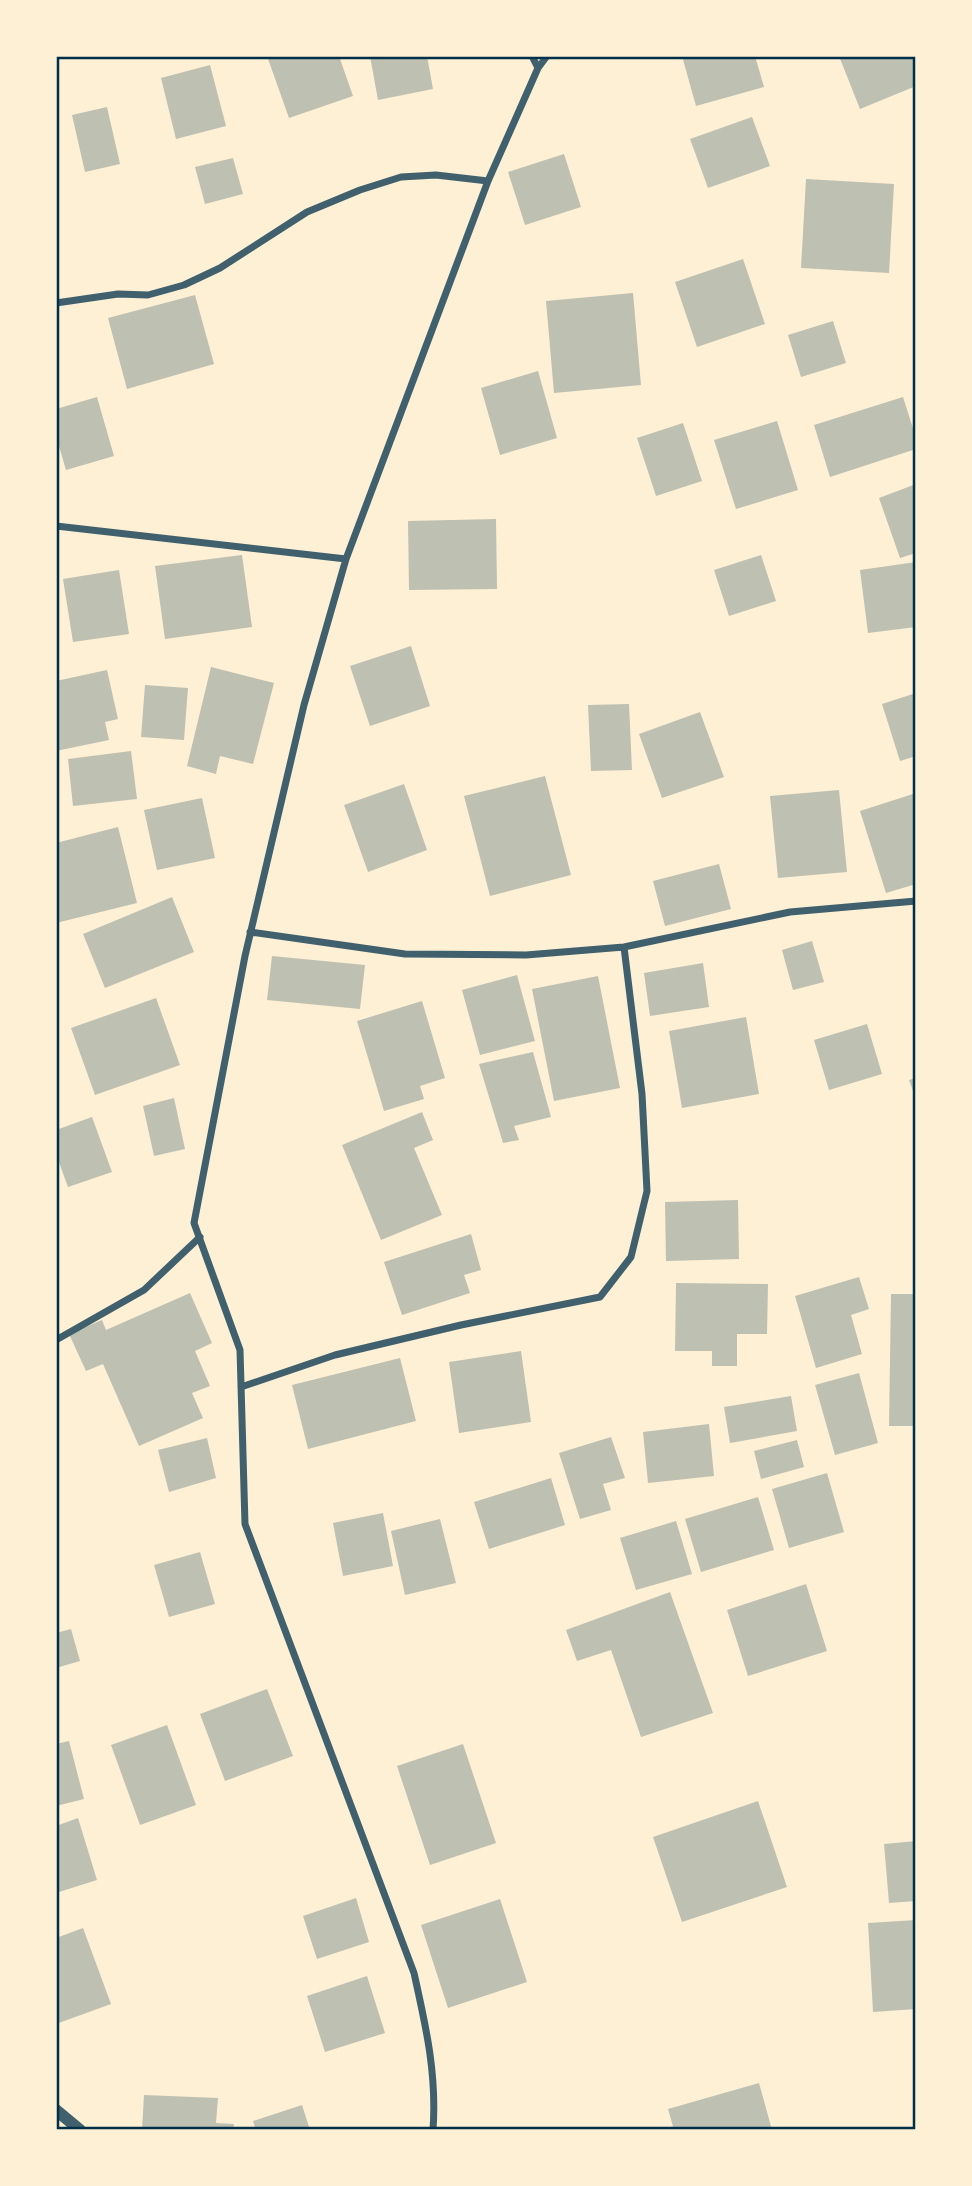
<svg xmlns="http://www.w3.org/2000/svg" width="972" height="2186" font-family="Ubuntu,sans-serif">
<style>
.building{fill:#bec0b2}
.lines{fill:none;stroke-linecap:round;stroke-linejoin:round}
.minor{stroke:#3f606c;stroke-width:7}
.tertiary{stroke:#3f606c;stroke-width:12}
.neatline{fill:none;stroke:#003049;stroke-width:2.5}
</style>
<rect width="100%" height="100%" fill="#fdf0d5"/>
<!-- building -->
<path class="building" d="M267,56H339L353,96L289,118Z
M370,56H427L433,89L378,100Z
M682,56H755L764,87L696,106Z
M839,56H916V86L860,109Z
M210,65L226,126L176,139L161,78Z
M107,107L120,164L85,172L72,115Z
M752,117L770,166L708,188L690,139Z
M564,154L581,207L525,225L508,172Z
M233,158L243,194L205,204L195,167Z
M806,179L894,184L889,273L801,268Z
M743,259L765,324L697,347L675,282Z
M633,293L641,385L554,393L546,301Z
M195,295L214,364L127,389L108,318Z
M833,321L846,363L801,377L788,335Z
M538,371L557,438L500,455L481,388Z
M97,397L114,456L66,470L56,436V409Z
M903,397L916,438V449L830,477L814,425Z
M777,421L798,490L736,509L714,440Z
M683,423L702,481L656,496L637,438Z
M916,484V553L900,558L879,498Z
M496,519L497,589L409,590L408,521Z
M242,555L252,627L165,639L155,566Z
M761,555L776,601L729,616L714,570Z
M916,562V627L868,633L860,570Z
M119,570L129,634L73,642L63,579Z
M411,646L430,706L370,726L350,666Z
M211,667L274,683L253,764L220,756L216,774L187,766Z
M107,670L118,719L105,722L109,740L56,751V681Z
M145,685L188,688L184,740L141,737Z
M916,693V756L900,761L882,704Z
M629,704L632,770L591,771L588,705Z
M700,712L724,777L662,798L639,734Z
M131,751L137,799L73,806L68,759Z
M545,776L571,875L490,896L464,796Z
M404,784L427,850L368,872L344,805Z
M839,790L847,872L778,878L770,796Z
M916,793V884L886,893L860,811Z
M202,798L215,858L157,870L144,810Z
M118,827L137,903L56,923V843Z
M719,864L731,909L665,926L653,881Z
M172,897L194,952L105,988L83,934Z
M812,941L824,982L793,990L782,950Z
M272,956L365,965L360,1009L267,1000Z
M703,963L709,1007L650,1016L644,973Z
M517,975L535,1041L480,1055L462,990Z
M598,976L620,1088L554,1101L532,989Z
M156,998L180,1065L95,1095L71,1028Z
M422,1001L445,1078L420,1086L424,1099L384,1111L357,1021Z
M746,1017L759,1094L682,1108L669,1031Z
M867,1024L882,1074L829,1090L814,1040Z
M533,1052L551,1117L514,1126L519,1140L503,1143L479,1064Z
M916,1078V1099L909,1080Z
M174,1098L185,1149L154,1156L143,1106Z
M422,1112L433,1140L414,1148L442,1215L381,1240L342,1145Z
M92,1117L112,1172L68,1187L56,1154V1130Z
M738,1200L739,1259L666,1261L665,1202Z
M471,1234L481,1270L464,1275L470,1293L402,1315L384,1262Z
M859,1277L869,1309L851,1315L862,1354L816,1368L795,1296Z
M676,1283L768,1284L767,1334H737V1366H712V1351H675Z
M190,1293L212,1343L195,1351L210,1386L192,1393L203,1418L139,1446L103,1364L86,1371L69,1334L102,1320L106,1330Z
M891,1294H916V1426H889Z
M521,1351L531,1422L459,1433L449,1362Z
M400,1358L416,1421L308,1449L292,1385Z
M859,1373L878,1443L835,1455L815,1385Z
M791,1396L797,1431L730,1443L724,1407Z
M709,1424L714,1476L648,1483L643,1432Z
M611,1437L625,1478L603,1484L611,1510L580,1519L559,1453Z
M207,1438L216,1478L169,1492L158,1450Z
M797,1440L804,1467L761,1479L754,1451Z
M827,1473L844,1532L789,1548L772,1489Z
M551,1478L565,1525L489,1549L474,1502Z
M758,1497L774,1550L701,1572L685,1519Z
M383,1513L393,1566L343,1576L333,1523Z
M440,1519L456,1583L405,1595L391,1531Z
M676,1521L692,1574L636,1590L620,1538Z
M200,1552L215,1604L169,1617L154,1565Z
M806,1584L827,1651L748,1676L727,1610Z
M670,1592L713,1713L641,1737L611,1650L577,1661L566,1630Z
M71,1629L80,1661L56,1668V1633Z
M267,1689L293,1756L225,1781L200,1714Z
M167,1725L196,1805L140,1825L111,1745Z
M69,1741L84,1799L56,1806V1744Z
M463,1744L496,1843L430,1865L397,1766Z
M758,1801L787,1887L682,1922L653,1837Z
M78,1818L97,1880L56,1893V1826Z
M916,1841V1901L889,1903L884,1844Z
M356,1898L369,1942L317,1959L303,1916Z
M500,1899L527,1982L448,2008L421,1925Z
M916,1920V2009L873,2012L868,1923Z
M83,1928L111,2004L56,2024V1938Z
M367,1976L385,2033L325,2052L307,1996Z
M759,2083L772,2130H674L668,2109Z
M144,2095L218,2098L216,2123L234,2124L233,2130H142Z
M302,2105L310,2130H256L253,2121Z"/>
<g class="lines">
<!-- minor -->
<path class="minor" d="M538,68L547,56
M56,303L118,294L148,295L184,285L220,268L307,212L360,190L401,177L436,175L488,181
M56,526L346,559
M250,932L405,954L526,955L624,947L790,912L916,901
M56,1340L144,1290L200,1237
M241,1387L335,1355L461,1325L600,1297L631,1257L647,1191L642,1094L624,947
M433,2130C437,2074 426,2027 414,1973L245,1524L240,1350L194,1223L245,956L304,705L346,559L488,181L538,68L532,56"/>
<!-- tertiary -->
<path class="tertiary" d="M56,2110L80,2130"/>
</g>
<!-- border -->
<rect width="972" height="2186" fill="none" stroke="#fdf0d5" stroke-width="116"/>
<rect x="58" y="58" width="856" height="2070" class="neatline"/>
</svg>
